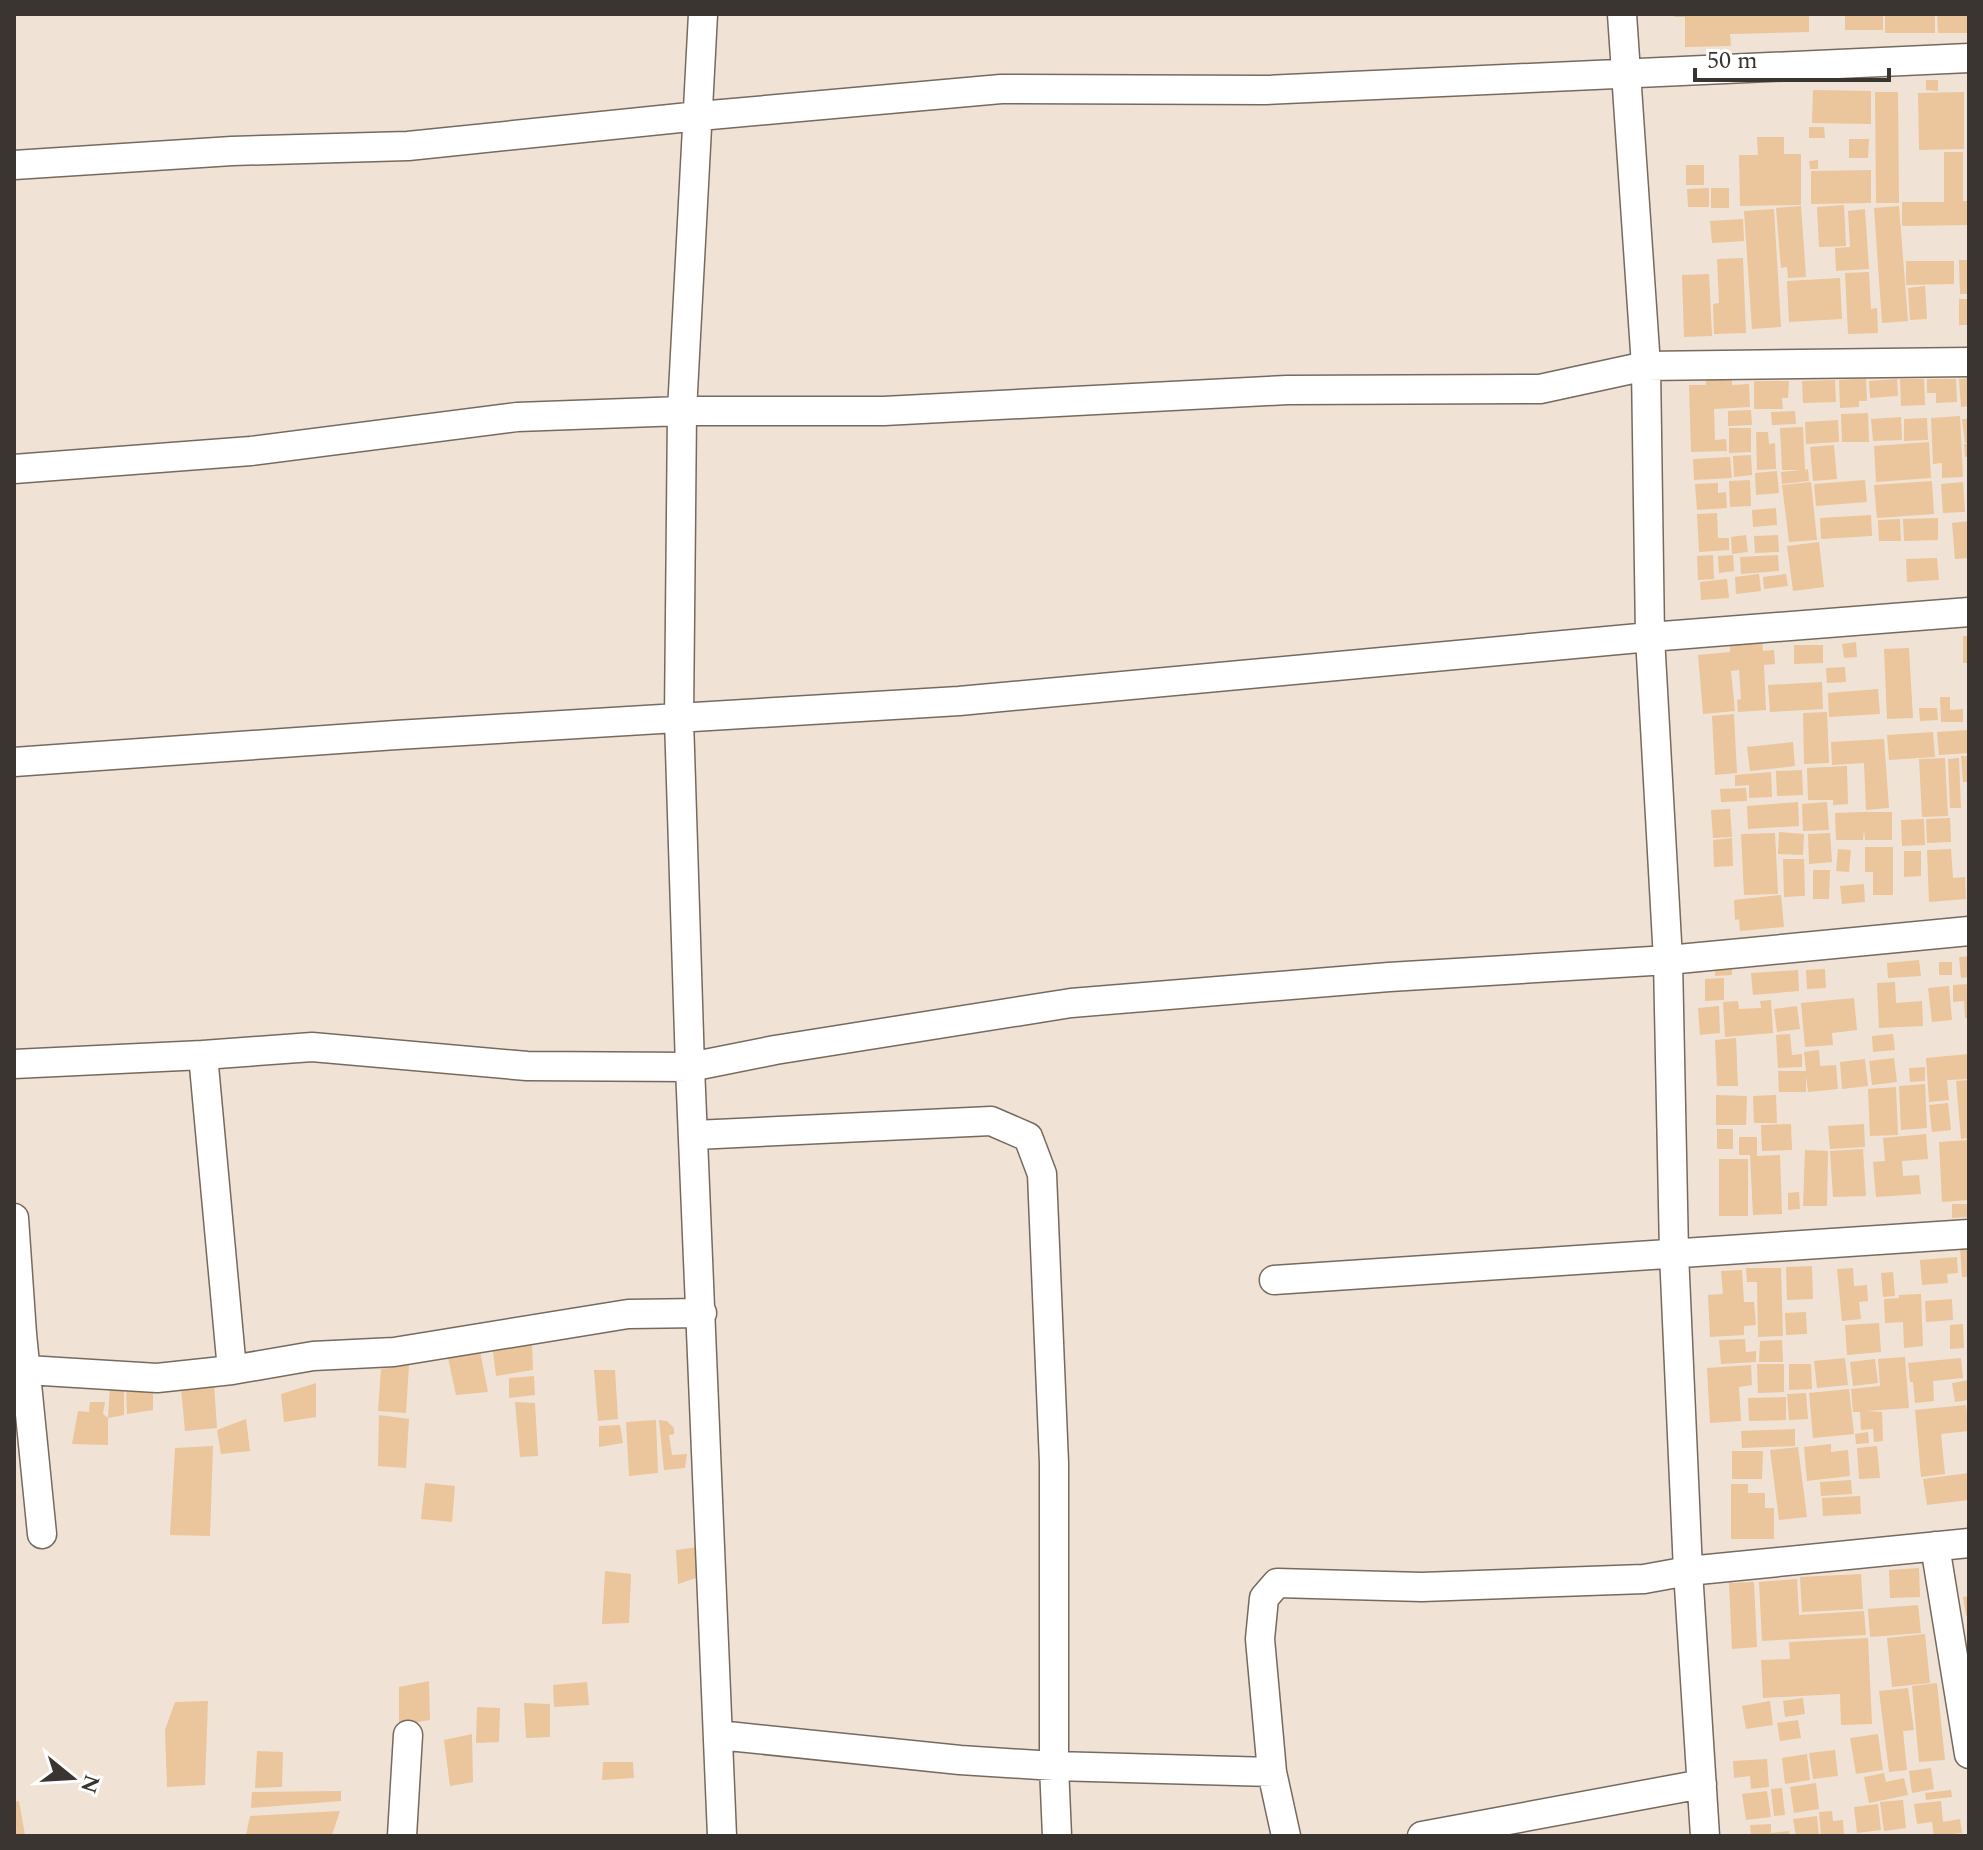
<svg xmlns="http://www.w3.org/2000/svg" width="1983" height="1850" font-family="Spectral,serif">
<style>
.building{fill:#ebc59b}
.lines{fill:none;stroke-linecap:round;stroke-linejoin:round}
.minor-casing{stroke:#766a5e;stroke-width:31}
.minor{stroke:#fff;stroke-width:28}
</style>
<rect width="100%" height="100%" fill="#f0e3d5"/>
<!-- building -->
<path class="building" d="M1674,14H1809V32L1730,34L1731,46L1685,47V17H1674Z
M1845,14H1883V30H1845Z
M1885,14H1935V33H1885Z
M1937,14H1967V33H1938Z
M1926,80H1938V91L1926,90Z
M1813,90L1871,91V124L1812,123Z
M1875,92H1898L1899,203H1876Z
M1964,92V149L1919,150L1918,93Z
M1809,127H1824L1825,138H1809Z
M1757,137H1784V154H1801V205L1740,206L1739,155H1758Z
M1849,139H1869L1868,158H1849Z
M1944,152H1963V201H1969V225L1902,226V202H1944Z
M1818,160V169H1810L1809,161Z
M1686,165H1704V185H1686Z
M1871,170V203L1811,204V171Z
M1709,188V207H1688L1687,189Z
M1711,188H1729V208H1711Z
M1844,205L1846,246L1819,247L1817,207Z
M1801,206L1806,277L1788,278L1787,267L1781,268L1776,208Z
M1899,206L1908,321L1882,323L1874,208Z
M1774,209L1781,327L1752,329L1744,211Z
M1865,209L1869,269L1836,271L1835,248L1850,247L1848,211Z
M1743,219L1744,241L1712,243L1710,221Z
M1743,258L1746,333L1714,334L1713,304L1719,303L1717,259Z
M1959,260H1969V294H1960Z
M1906,261H1954V284L1906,285Z
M1869,272L1871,309L1877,308L1878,333L1848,334L1845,273Z
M1709,274L1712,336L1684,337L1682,275Z
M1840,278L1842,319L1789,322L1787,281Z
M1925,286L1927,319L1910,320L1908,288Z
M1959,299H1969V325H1959Z
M1732,375V385L1749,384L1750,407L1714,409L1715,440L1726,439L1727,451L1691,452L1689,385H1706V377Z
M1866,378L1867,401H1859V407L1840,408L1839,380Z
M1969,378V406L1961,407L1959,379Z
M1897,379L1898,396L1870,398L1869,381Z
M1900,379H1924L1925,405L1901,406Z
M1927,379H1956L1957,402L1936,403V393H1927Z
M1835,380L1836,402L1803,403L1802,381Z
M1754,381H1789L1788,398H1782L1783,409H1754Z
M1751,410L1752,425L1728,426V411Z
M1795,411L1796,424L1772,425L1771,412Z
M1868,413L1869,442H1842L1841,414Z
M1960,416L1963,477L1942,478V463L1933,464L1931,418Z
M1901,417L1902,440L1873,441L1871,419Z
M1927,418L1928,440L1904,441V419Z
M1962,419H1969V443H1965Z
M1838,420L1839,442L1806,444L1805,422Z
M1803,427L1805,470L1808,469L1809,481L1782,484L1781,472L1801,470H1782L1780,428Z
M1729,428H1751V452L1729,453Z
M1756,432H1768L1769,444L1775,443L1776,469L1757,470Z
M1929,442L1931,478L1876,482L1874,446Z
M1964,444H1969V457H1965Z
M1834,445L1837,479L1813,481L1810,447Z
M1751,455L1752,475L1734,477L1733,456Z
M1730,457L1732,478L1694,480L1693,459Z
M1777,471L1779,493L1756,495L1755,473Z
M1750,480L1751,506L1730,507L1729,481Z
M1865,480L1867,502L1816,506L1814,484Z
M1932,481L1934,514L1877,518L1874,485Z
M1811,482L1817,540L1789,542L1782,485Z
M1963,482L1965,512L1943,513L1941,484Z
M1718,483V493L1726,492L1727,508L1697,510L1695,484Z
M1776,508L1777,525L1753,527L1752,510Z
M1717,513L1718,538H1729V550L1699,552L1697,514Z
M1871,515L1872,536L1821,539L1820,518Z
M1938,518V540L1904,541L1903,519Z
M1900,519L1901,541H1879L1878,520Z
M1969,521V558L1955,559L1952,523Z
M1746,535L1748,552L1732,554L1731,537Z
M1778,535L1779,552L1755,553L1754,536Z
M1819,542L1824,587L1793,591L1787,546Z
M1713,555L1714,579L1698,580L1697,556Z
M1733,555L1734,571L1719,573L1718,556Z
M1778,555L1779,571L1741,574L1740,557Z
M1937,558L1939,580L1907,582L1906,559Z
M1759,574L1761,591L1736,594L1735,577Z
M1786,574L1788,586L1764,589L1763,577Z
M1727,579L1729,598L1701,600L1700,582Z
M1963,636H1969V663H1963Z
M1762,640L1763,651L1774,650L1775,664L1764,665L1766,710L1738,712L1737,700L1741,699L1739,670L1731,671L1735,711L1703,714L1698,655L1730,652V642Z
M1856,642L1857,657L1844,658L1842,644Z
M1794,645H1823V663L1794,664Z
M1909,648L1913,718L1887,719L1884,649Z
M1845,667L1846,682L1827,683L1826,668Z
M1822,682L1823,709L1770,712L1768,685Z
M1878,689L1880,714L1829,717L1828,693Z
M1940,697H1950V710L1963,709V722H1941Z
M1919,708H1937L1938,720L1920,721Z
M1827,712L1829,763L1804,764L1803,713Z
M1734,714L1737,773L1715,775L1712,716Z
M1968,730L1969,753L1939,755L1937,732Z
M1933,732L1935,757L1889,760L1887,735Z
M1884,739L1889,808L1866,810L1864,763L1832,765L1831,742Z
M1793,742L1795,766L1750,771L1747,747Z
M1961,756H1969V782H1963Z
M1945,758L1948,816L1922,817L1919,759Z
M1959,758L1961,808H1950L1948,759Z
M1847,766L1848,804L1833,805V800H1808L1807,768Z
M1802,770L1803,795L1777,796L1776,771Z
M1771,772L1772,797L1749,798V785L1735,786V775Z
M1746,788L1747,801L1721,802L1720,789Z
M1798,802L1799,826L1748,829L1747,806Z
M1827,802L1829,830L1803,831L1802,804Z
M1730,809L1732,837L1713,838L1711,810Z
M1863,812H1892V840H1865L1864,830L1863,840H1836L1835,813Z
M1950,818L1951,842L1927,843L1926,819Z
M1924,819L1925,845L1902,846L1901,820Z
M1779,832L1804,834L1803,855L1778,854Z
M1775,833L1778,894L1744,895L1741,834Z
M1830,833L1832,862L1809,864L1808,834Z
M1732,838L1733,866L1714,867L1713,840Z
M1865,847H1893V895H1873V872H1865Z
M1838,849L1851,850L1849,872L1836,871Z
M1951,849L1953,878L1965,877L1966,899L1929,902L1927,850Z
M1904,851H1921V876L1904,877Z
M1783,859H1804L1805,896L1784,897Z
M1813,870H1830L1829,899H1813Z
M1864,884L1865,902L1842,904L1840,886Z
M1781,895L1784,927L1740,931L1739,919L1735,920L1734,900Z
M1969,956V977L1961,978L1959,957Z
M1919,960L1921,976L1888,978L1887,963Z
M1939,962H1952V975H1939Z
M1715,964H1732V975L1715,976Z
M1825,969L1826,988L1807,989L1806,970Z
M1798,970L1799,991L1753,995L1751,973Z
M1724,978V1000L1705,1001V979Z
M1895,982L1896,1003L1922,1001L1923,1026L1879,1028L1877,983Z
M1969,984V1018H1965L1964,1001L1953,1002V985Z
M1949,986L1952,1020L1932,1022L1928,988Z
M1854,998L1857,1030L1832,1033L1833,1045L1805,1047L1801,1003Z
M1771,1000L1773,1033L1725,1037L1723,1002L1738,1001L1739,1009L1761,1008L1760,1001Z
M1719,1006L1720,1033L1700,1035L1698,1008Z
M1797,1006L1800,1029L1777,1032L1774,1009Z
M1790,1034L1792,1055L1802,1054V1067L1778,1068L1776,1035Z
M1893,1034L1895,1050L1873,1052L1872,1036Z
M1736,1038L1738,1086H1717L1715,1040Z
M1819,1050L1820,1066L1836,1065L1838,1089L1808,1092L1806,1076V1092H1779L1778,1071H1806L1804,1052Z
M1969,1054V1079L1947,1080L1949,1100L1929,1102L1926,1058Z
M1894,1058L1897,1082L1872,1085L1869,1061Z
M1865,1059L1868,1086L1842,1089L1840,1062Z
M1925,1067V1081L1910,1082L1909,1068Z
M1969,1080V1138L1961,1139L1956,1081Z
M1925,1084L1927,1128L1901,1130L1899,1086Z
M1896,1087L1898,1135L1870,1136L1868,1089Z
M1716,1095L1747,1096L1746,1125H1716Z
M1776,1095L1777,1123H1754L1753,1096Z
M1948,1103L1951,1130L1932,1132L1929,1105Z
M1791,1124L1792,1150L1762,1151L1761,1125Z
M1864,1124L1865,1147L1830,1149L1828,1126Z
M1717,1129H1733V1149H1717Z
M1926,1134L1928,1159L1902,1161L1903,1176L1919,1175L1921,1194L1876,1197L1873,1162L1885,1161L1883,1138Z
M1739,1137H1757V1156L1780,1155L1782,1214L1753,1215L1750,1155H1739Z
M1969,1140V1200L1942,1202L1939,1142Z
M1863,1149L1866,1196L1833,1197L1830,1151Z
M1805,1150L1828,1151L1827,1206H1803Z
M1719,1159H1748V1216H1719Z
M1799,1192L1800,1209L1788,1210V1193Z
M1952,1204H1969V1217L1952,1218Z
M1960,1247H1969V1277H1962Z
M1957,1257L1958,1273L1947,1274L1948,1283L1922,1285L1920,1260Z
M1812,1266L1813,1299L1787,1300L1786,1267Z
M1746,1268H1781L1783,1336L1758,1337L1757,1282H1747Z
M1853,1268L1854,1286L1867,1285L1868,1301L1859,1302L1861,1319L1842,1321L1837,1269Z
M1742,1270L1744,1302H1754L1756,1325L1744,1326V1335L1710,1337L1708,1295L1723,1294L1721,1271Z
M1893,1272L1895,1296L1883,1297L1881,1273Z
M1921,1294L1923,1346L1904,1348L1903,1322L1885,1323L1884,1299L1899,1298V1295Z
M1952,1299L1953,1320L1926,1322L1925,1301Z
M1806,1312L1807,1334L1786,1335L1785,1313Z
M1879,1323L1881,1352L1847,1355L1845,1325Z
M1963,1324L1964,1348L1950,1349V1325Z
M1745,1339L1746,1352L1756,1351V1362L1721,1364L1719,1340Z
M1782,1340L1783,1362H1759L1760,1341Z
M532,1341L533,1370L496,1376L492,1344Z
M480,1351L488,1392L456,1395L448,1358Z
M1905,1357L1909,1408L1866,1411L1882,1412L1883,1441L1874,1442L1873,1429L1861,1430L1860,1412H1853L1851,1389L1880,1386L1878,1359Z
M1845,1358L1848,1385L1817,1388L1814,1361Z
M1961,1358L1963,1378L1933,1381L1934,1401L1915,1403L1913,1382H1910L1908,1363Z
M1875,1359L1878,1383L1853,1386L1850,1362Z
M1757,1364H1784V1392L1758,1393Z
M1789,1364H1811L1812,1389L1789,1390Z
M409,1365L406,1413L378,1411L381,1369Z
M1751,1365L1752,1385L1739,1387L1741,1421L1710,1423L1707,1368Z
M594,1370H615L618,1419L598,1421Z
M534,1376L535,1395L509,1398V1378Z
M1969,1380V1400L1955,1402L1952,1383Z
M214,1383L217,1428L185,1431L181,1388Z
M316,1383V1417L284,1422L281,1394Z
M110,1385L124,1388V1415L108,1418Z
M126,1387H153V1410L127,1414Z
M1849,1389L1854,1434L1813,1438L1809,1393Z
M1806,1393L1808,1419L1789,1420L1787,1394Z
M1786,1397V1420L1749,1421L1748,1398Z
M90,1402H105L103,1414L108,1418V1445L72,1444L78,1411L89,1412Z
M515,1402L535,1403L538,1456L520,1457Z
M1966,1405L1969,1431L1941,1434L1945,1474L1921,1477L1915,1410Z
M379,1415L409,1419L406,1468L378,1466Z
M246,1419L250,1451L221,1454L217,1430Z
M656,1420L658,1473L629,1476L626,1422Z
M659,1420L667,1421L674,1428V1434L669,1435L672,1455L687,1454L685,1468L664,1470Z
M620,1425L623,1443L599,1447V1426Z
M1795,1429V1446L1742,1448L1741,1431Z
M1868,1432L1869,1443L1856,1444L1855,1434Z
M1831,1444V1452L1848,1450L1850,1476L1807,1481L1804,1447Z
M213,1446L210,1536L170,1535L175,1448Z
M1877,1446L1880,1478L1859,1479L1857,1448Z
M1798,1447L1807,1517L1779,1520L1770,1450Z
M1732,1451H1763L1762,1479H1732Z
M1969,1473V1500L1927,1505L1923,1479Z
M1851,1480L1852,1494L1821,1496L1820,1482Z
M425,1483L455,1486L452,1522L421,1519Z
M1731,1484H1748V1493H1765V1508H1774V1539H1731Z
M1860,1496L1861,1514L1823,1516L1822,1498Z
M698,1547L696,1578L678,1584L676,1550Z
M1919,1568L1920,1597L1890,1598L1889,1570Z
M605,1571L631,1574L629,1623L602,1624Z
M1861,1574L1863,1609L1802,1612L1800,1577Z
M1797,1579L1799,1615L1864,1611L1866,1635L1762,1641L1759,1582Z
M1754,1582L1757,1647L1732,1649L1729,1583Z
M1969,1596V1616H1966L1963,1597Z
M1918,1605L1921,1633L1870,1637L1868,1609Z
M1925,1634L1930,1683L1892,1687L1887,1638Z
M1868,1638L1872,1724L1841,1725L1840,1694L1763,1698L1761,1660L1790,1659L1789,1642Z
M429,1681L430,1720L399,1725V1687Z
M587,1682L589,1705L554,1707L553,1685Z
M1937,1683L1945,1760L1919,1762L1912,1686Z
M1908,1688L1914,1730L1903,1731L1907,1770L1889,1772L1879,1691Z
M1803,1698L1805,1714L1785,1717L1783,1701Z
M208,1701L205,1785L167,1787L165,1730L175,1702Z
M1770,1701L1773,1725L1746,1729L1742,1706Z
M524,1703L550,1704V1737L526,1738Z
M477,1707L500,1708L499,1742L476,1743Z
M1798,1720L1801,1738L1780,1741L1777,1723Z
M472,1734L473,1782L450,1786L444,1740Z
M1878,1734L1883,1770L1856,1774L1850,1738Z
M1835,1750L1838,1776L1813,1779L1809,1753Z
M257,1751L283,1752L282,1787L255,1788Z
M1807,1754L1810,1780L1785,1784L1782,1758Z
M1767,1759L1769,1787L1751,1789L1750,1776L1734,1778L1733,1761Z
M603,1762H633L634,1778L602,1780Z
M1931,1768L1934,1789L1912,1793L1909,1771Z
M1884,1773L1886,1782L1904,1778L1908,1795L1869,1803L1864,1777Z
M1816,1783L1819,1809L1794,1813L1790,1787Z
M1782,1788L1785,1815L1774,1816L1771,1789Z
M1951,1790L1952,1797L1926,1800L1925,1793Z
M341,1791V1801L251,1808L252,1792Z
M1767,1791L1771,1817L1746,1820L1742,1794Z
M1903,1800L1906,1828L1884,1831L1880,1802Z
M19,1801L25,1835L14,1836V1802Z
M1941,1801L1943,1822L1960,1819L1962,1833L1934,1836L1932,1822L1917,1824L1914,1804Z
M1878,1804L1881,1830L1857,1833L1854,1807Z
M340,1811L332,1835H246L250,1816Z
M1832,1811L1833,1821L1843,1820L1844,1835L1821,1836L1819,1812Z
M1817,1816L1819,1836H1796L1793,1819Z
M1771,1824V1833L1789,1831L1790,1836H1751L1750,1825Z"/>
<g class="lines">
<defs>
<path id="minor" d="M703,14L682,411L679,719L690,1067L722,1836
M1622,14L1646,366L1650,637L1668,960L1674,1253L1688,1571L1705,1836
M14,165L232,151L408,146L699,116L1001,89L1265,90L1969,58
M14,469L251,451L517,417L682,411H884L1287,390L1540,389L1646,366L1969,362
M14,762L396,735L959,701L1650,637L1969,612
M203,1055L232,1370
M14,1064L203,1055L312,1047L527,1066L690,1067L775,1050L1071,1003L1389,977L1668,960L1969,931
M695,1135L991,1121L1028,1137L1042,1174L1054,1463V1766L1057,1836
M14,1218L22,1334L42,1534
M1274,1280L1969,1234
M27,1370L157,1378L232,1370L313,1356L394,1352L628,1314L702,1313
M1935,1546L1969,1754
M718,1735L960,1760L1054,1766L1272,1772
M402,1836L408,1735
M1286,1836L1272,1772L1260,1639L1264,1598L1277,1583L1422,1587L1644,1579L1688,1571L1969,1543
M1422,1836L1702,1784"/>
</defs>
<!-- minor casing -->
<use href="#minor" class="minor-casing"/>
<!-- minor -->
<use href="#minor" class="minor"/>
</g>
<!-- border -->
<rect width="1983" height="1850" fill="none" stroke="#3a3530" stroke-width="32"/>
<!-- north arrow -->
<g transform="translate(72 1778) rotate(108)" stroke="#ffffff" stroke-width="6" paint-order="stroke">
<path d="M0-6L14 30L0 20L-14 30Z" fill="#3a3530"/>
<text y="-12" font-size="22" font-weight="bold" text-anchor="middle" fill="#3a3530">N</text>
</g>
<!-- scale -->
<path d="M1695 68v12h194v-12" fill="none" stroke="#3a3530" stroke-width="4"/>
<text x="1707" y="68" font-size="24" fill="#3a3530" stroke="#ffffff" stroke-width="6" paint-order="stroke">50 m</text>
</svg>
